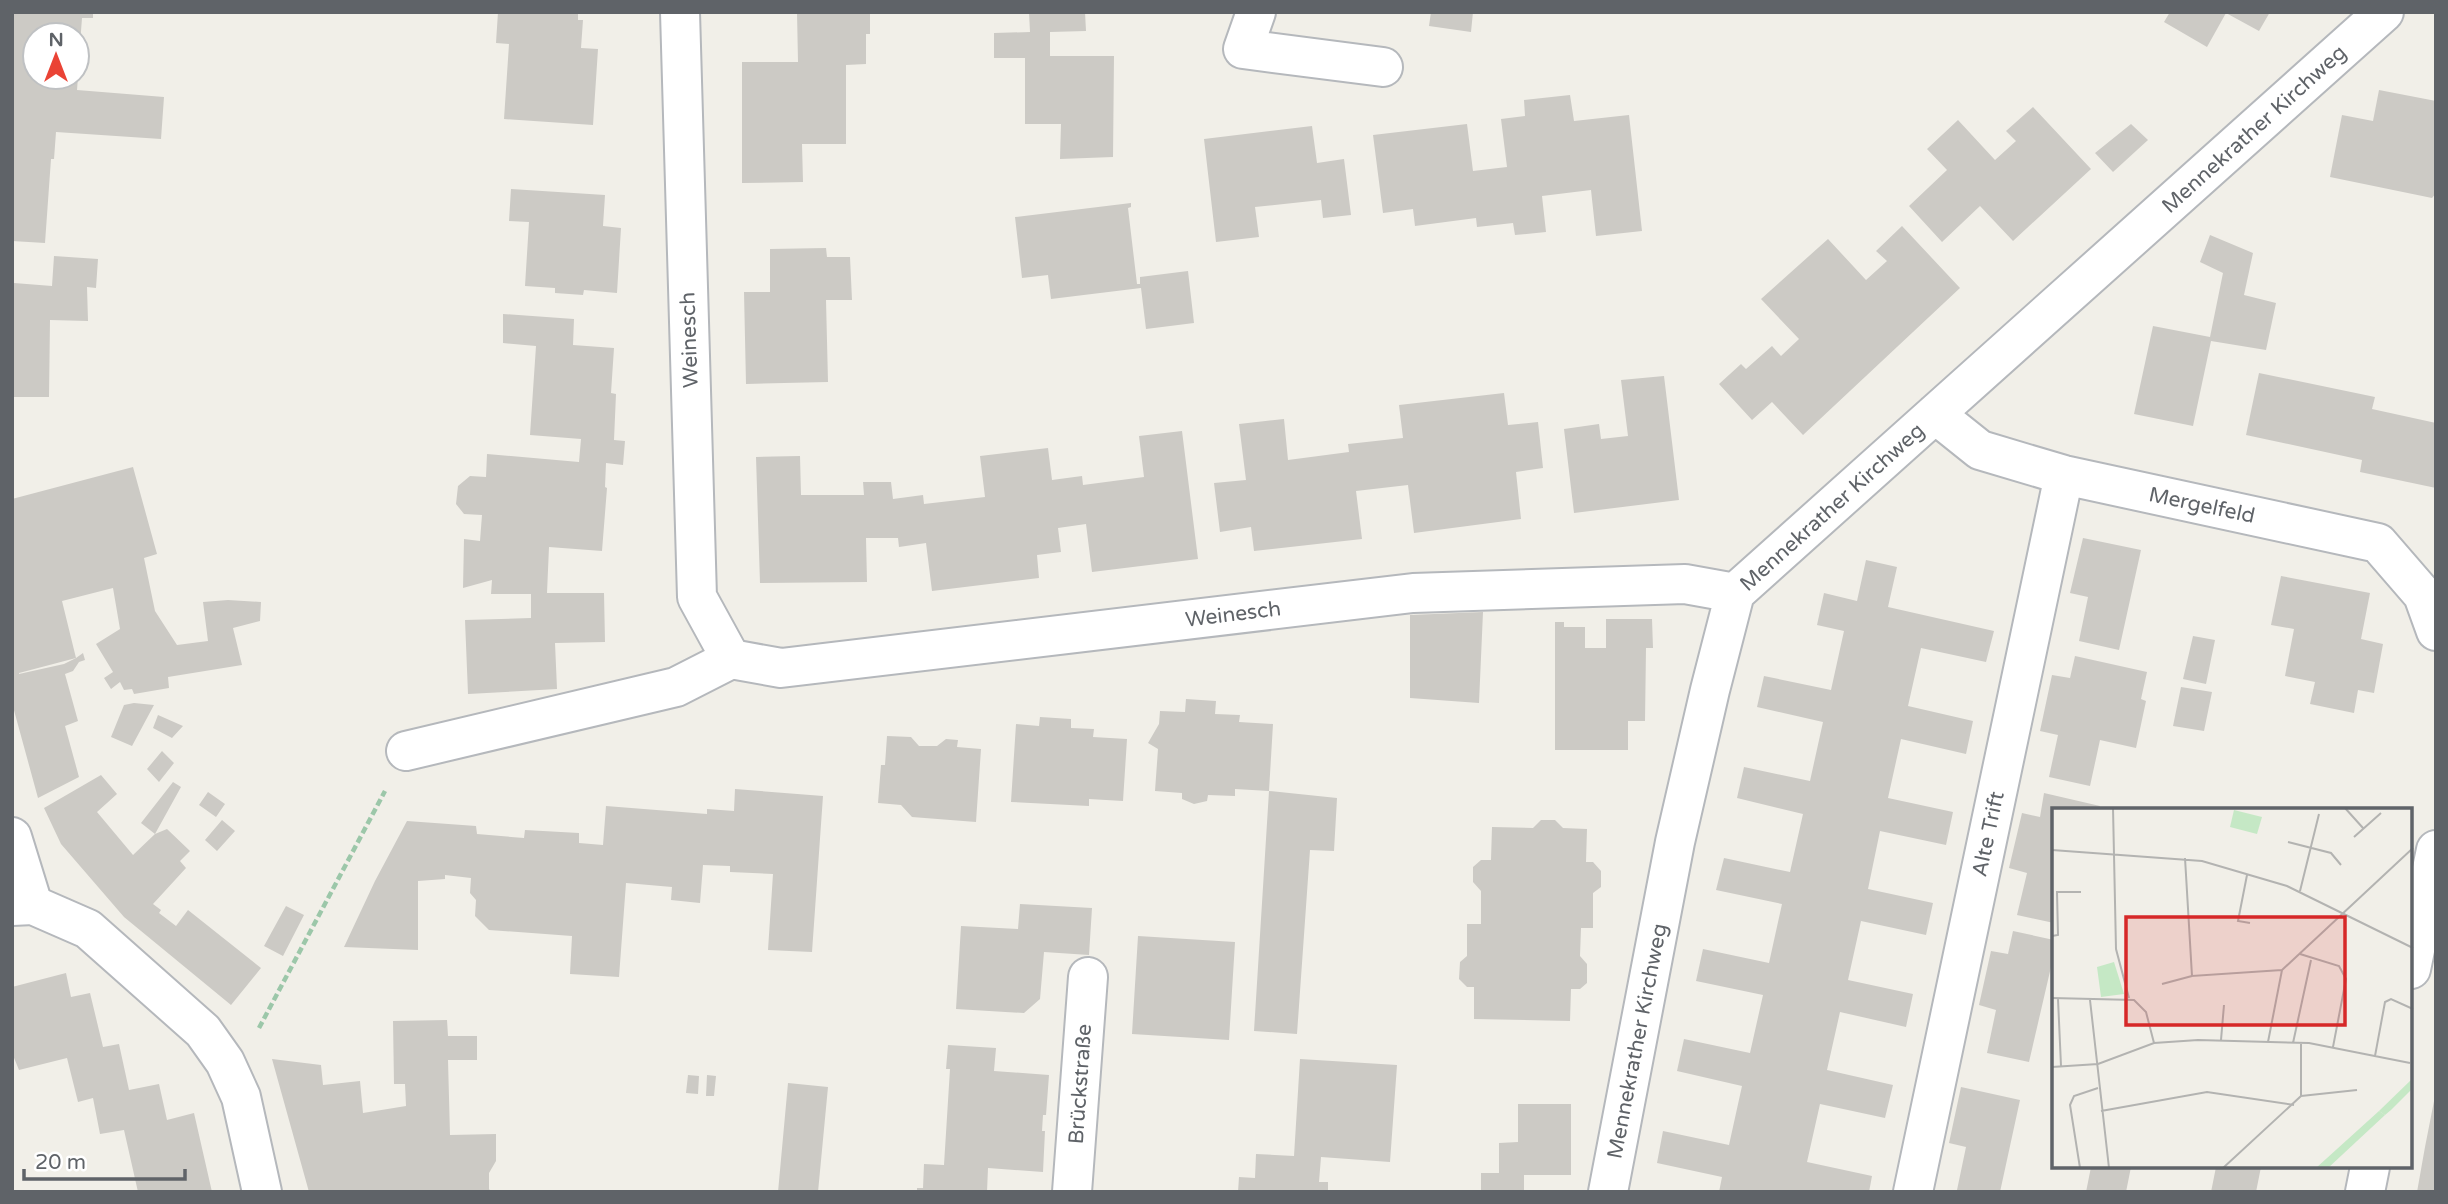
<svg xmlns="http://www.w3.org/2000/svg" width="2448" height="1204" font-family="'Varela Round',sans-serif">
<style>
.building{fill:#cccac5;fill-rule:evenodd}
.lines{fill:none;stroke-linecap:round;stroke-linejoin:round}
.minor-casing{stroke:#b5b8bc;stroke-width:42}
.path{stroke:#9cc7a9;stroke-width:4.5;stroke-dasharray:7 3.5;stroke-linecap:butt}
.minor{stroke:#fff;stroke-width:38}
.labels{text-anchor:middle;stroke-width:5;stroke-linejoin:round;paint-order:stroke}
.street-label{font-size:21px;fill:#5f6368;stroke:#fff}
.inset-road{fill:none;stroke:#b3b3b1;stroke-width:2}
.view{fill:#d62828;fill-opacity:0.15;stroke:#d62828;stroke-width:3.5}
.inset-edge{fill:none;stroke:#5f6368;stroke-width:3.5}
</style>
<rect width="100%" height="100%" fill="#f1efe8"/>
<!-- building -->
<path class="building" d="M12,12H93V18H82L79,57H77V35H35V77H78L77,90L164,97L161,139L56,132L54,159H51L45,243L12,241Z
M498,12H578V20H583L581,48L598,49L593,125L504,119L509,44L496,43Z
M797,12H870V34H866V64L846,65V144H802L803,182L742,183V62H798Z
M1029,12H1085L1086,31L1050,32V56H1114L1113,157L1060,159L1061,124H1025V58H994V33L1030,32Z
M1431,12H1473L1471,32L1429,26Z
M2170,12H2270L2259,31L2226,13L2207,47L2164,22Z
M2379,90L2436,101V193L2432,198L2330,177L2342,115L2373,121Z
M1570,95L1574,121L1629,115L1642,231L1596,236L1591,190L1542,196L1546,232L1515,235L1513,223L1477,227L1476,218L1415,226L1413,209L1383,213L1373,135L1467,124L1473,171L1507,167L1501,119L1525,116L1524,100Z
M2033,107L2091,169L2013,241L1980,206L1942,242L1909,206L1947,170L1927,149L1958,120L1995,160L2016,141L2006,131Z
M2131,124L2148,140L2113,172L2095,153Z
M1312,126L1317,163L1344,159L1351,215L1323,218L1321,200L1255,207L1259,237L1216,242L1204,139Z
M511,189L605,195L603,226L621,228L617,293L584,290L583,295L555,293V288L525,286L529,222L509,221Z
M1131,203V207L1128,208L1137,284H1140V277L1188,271L1194,323L1146,329L1141,288L1051,299L1048,275L1022,278L1015,217Z
M1902,226L1960,288L1803,435L1772,402L1752,420L1719,384L1741,364L1746,369L1772,346L1781,356L1799,339L1761,299L1828,239L1866,280L1887,261L1876,251Z
M2210,235L2253,253L2244,295L2276,303L2266,350L2211,341L2193,426L2134,414L2153,326L2210,337L2223,273L2200,262Z
M826,248L827,257H850L852,300H826L828,382L746,384L744,292H770V249Z
M54,256L98,259L96,288L87,287L88,321L50,320L49,397H12L14,283L52,286Z
M503,314L574,319L573,345L614,348L611,393L616,394L614,440L625,441L623,465L606,463L605,487L607,488L602,551L549,547L547,593H604L605,642L555,643L557,689L468,694L465,620L531,618V594H491L492,580L463,588L464,539L480,541L482,515L464,514L456,504L458,486L470,476L486,477L487,454L579,462L581,439L530,435L536,346L503,343Z
M2259,373L2375,397L2372,409L2436,423V488L2360,472L2362,460L2246,435Z
M1664,376L1679,500L1574,513L1564,429L1599,424L1601,439L1628,436L1621,380Z
M1504,393L1508,425L1538,422L1543,468L1516,472L1521,519L1414,533L1408,485L1356,491L1362,539L1254,551L1251,527L1220,532L1214,483L1246,480L1239,424L1284,419L1288,460L1349,452L1348,444L1403,438L1399,405Z
M1182,431L1198,559L1092,572L1086,524L1058,528L1061,552L1037,555L1039,578L932,591L926,543L899,547L898,538H866L867,582L760,583L756,457L800,456L801,495H864L863,482H891L893,499L923,495L924,504L985,497L980,456L1048,448L1052,480L1082,476L1083,485L1144,477L1139,436Z
M133,467L157,554L144,558L155,611L177,645L208,641L203,602L228,600L261,602L260,621L233,628L242,665L168,677L169,688L134,694L132,689L124,690L120,682L111,689L104,678L113,672L96,644L120,629L113,588L62,601L76,658L83,653L85,660L79,662L73,671L65,674L78,721L65,726L79,777L38,798L12,703V499ZM76,658L64,664L19,674V673Z
M2083,538L2141,550L2119,650L2079,641L2088,597L2070,593Z
M1866,560L1897,567L1888,607L1994,631L1986,662L1921,648L1908,706L1973,721L1966,754L1901,739L1888,798L1953,812L1946,845L1880,831L1868,889L1933,903L1926,935L1861,921L1848,980L1913,994L1906,1027L1840,1012L1827,1070L1893,1085L1885,1118L1820,1104L1807,1162L1872,1176L1869,1192H1719L1722,1177L1657,1163L1663,1131L1729,1145L1742,1086L1677,1071L1684,1039L1750,1053L1763,995L1696,981L1703,949L1769,963L1782,904L1716,890L1724,858L1790,872L1803,814L1737,798L1744,767L1810,781L1823,722L1757,707L1764,676L1831,690L1844,631L1817,625L1824,593L1857,601Z
M2281,576L2370,593L2361,639L2383,644L2374,693L2358,690L2354,713L2310,704L2315,682L2285,676L2294,629L2271,625Z
M1483,612L1479,703L1410,698V615Z
M1606,619H1652L1653,648H1646L1645,721H1628V750H1555V622H1564V627H1585V648H1606Z
M2193,636L2215,640L2206,684L2183,679Z
M2075,656L2147,672L2141,699L2146,701L2136,748L2100,740L2090,786L2049,777L2058,735L2040,731L2052,675L2070,678Z
M2181,687L2212,692L2204,731L2173,726Z
M1186,699L1216,701L1215,714L1240,715L1239,722L1273,724L1269,791L1235,789V796L1208,795L1207,801L1194,804L1182,799V793L1155,791L1158,749L1148,743L1159,724L1160,711L1185,712Z
M134,703L154,705L132,746L111,737L124,705Z
M158,715L183,726L172,738L153,728Z
M1040,717L1071,719V728L1094,729L1093,737L1127,739L1123,801L1089,799V806L1011,802L1016,724L1039,726Z
M887,736L911,737L919,746H937L946,739L958,740L957,747L981,749L976,822L912,817L901,805L878,803L881,765H885Z
M162,751L174,763L159,782L147,769Z
M101,775L117,794L97,812L133,855L155,834L167,829L190,851L180,861L186,868L153,904L161,910L159,913L176,926L188,910L261,968L231,1005L124,917L61,844L44,808Z
M173,782L181,787L155,834L141,823Z
M735,789L823,796L812,952L768,950L773,874L730,872V866L703,865L700,903L671,900L672,887L626,883L619,977L570,974L572,936L489,930L475,916L476,900L470,893L471,878L445,875V879L418,881V950L344,947L375,881L407,821L476,826L477,834L524,838L525,830L579,833V843L603,845L606,806L707,814V809L734,811Z
M1269,791L1337,798L1334,851L1310,850L1297,1034L1254,1031Z
M208,792L225,804L216,817L199,805Z
M2044,793L2100,806L2099,810H2054V923L2017,915L2027,873L2009,868L2022,813L2040,817Z
M222,820L235,831L217,851L205,840Z
M1541,820H1555L1563,828L1587,829L1586,862H1593L1601,871V887L1593,893V928H1581L1580,956L1587,964V983L1580,989H1571L1570,1021L1474,1019V987H1467L1459,979L1460,962L1467,956V924H1481V891L1473,882V867L1481,860H1491L1492,827L1533,828Z
M1020,904L1092,908L1089,955L1044,952L1040,999L1024,1013L956,1009L961,926L1018,929Z
M286,906L304,915L283,956L264,946Z
M2013,931L2054,940V967H2051L2029,1062L1987,1053L1996,1010L1979,1005L1991,951L2008,954Z
M1138,936L1235,942L1229,1040L1132,1034Z
M66,973L71,997L90,993L103,1047L119,1044L129,1090L159,1084L167,1120L194,1113L212,1192H138L124,1130L100,1134L93,1098L78,1102L67,1058L19,1070L12,1053V987Z
M447,1020L448,1036H477V1060H448L450,1135L496,1134V1161L489,1173V1189L491,1192H309L272,1059L321,1065L323,1085L360,1081L363,1113L406,1106L405,1084H394L393,1021Z
M948,1045L996,1048L994,1071L1049,1075L1046,1115H1043L1042,1131H1045L1043,1172L988,1168L987,1192H917V1188H923L924,1164L944,1165L950,1069H946Z
M1300,1059L1397,1065L1390,1162L1321,1157L1319,1182H1328V1192H1238L1239,1177L1255,1178L1256,1154L1294,1156Z
M688,1075L699,1076L698,1094L686,1093Z
M707,1075L716,1076L714,1096H706Z
M788,1083L828,1087L818,1192H778Z
M1961,1087L2020,1100L2000,1192H1966L1957,1190L1966,1147L1949,1143Z
M2434,1101L2436,1192H2417L2425,1147Z
M1518,1104H1571V1175H1524V1192H1481V1173H1499V1143L1518,1142Z
M2091,1167H2131L2126,1192H2086Z
M2216,1167H2261L2256,1192H2211Z"/>
<g class="lines">
<defs>
<path id="minor" d="M680,12L697,597L731,659L781,668L1413,593L1685,584L1735,593
M1256,12L1243,49L1383,67
M1935,414L1980,450L2064,475L2378,543L2423,595L2436,631
M406,751L676,687L731,659
M12,837L33,905
M12,906L33,905L88,929L203,1031L225,1062L241,1097L262,1192
M2411,969L2436,850
M1072,1192L1088,977
M1608,1192L1675,842L1710,690L1735,593L2384,12
M1913,1192L2064,475
M2365,1192L2370,1167"/>
</defs>
<!-- minor casing -->
<use href="#minor" class="minor-casing"/>
<!-- path -->
<path class="path" d="M259,1028L385,791"/>
<!-- minor -->
<use href="#minor" class="minor"/>
</g>
<g class="labels">
<!-- street labels -->
<g class="street-label">
<text transform="translate(2254 129) rotate(-42)" y="7">Mennekrather Kirchweg</text>
<text transform="translate(689 340) rotate(-92)" y="7">Weinesch</text>
<text transform="translate(2202 505) rotate(12)" y="7">Mergelfeld</text>
<text transform="translate(1832 507) rotate(-42)" y="7">Mennekrather Kirchweg</text>
<text transform="translate(1233 614) rotate(-7)" y="7">Weinesch</text>
<text transform="translate(1988 834) rotate(-78)" y="7">Alte Trift</text>
<text transform="translate(1637 1041) rotate(-79)" y="7">Mennekrather Kirchweg</text>
<text transform="translate(1080 1084) rotate(-86)" y="7">Brückstraße</text>
</g>
</g>
<!-- overview -->
<g transform="translate(2052 808)">
<rect width="360" height="360" fill="#f1efe8"/>
<path d="M62,154L72,186L49,189L45,159ZM360,271V281L339,302L333,307L327,303Z" fill="#c5e8c5"/>
<path d="M327,303L333,307L276,360H264Z" fill="#c5e8c5"/>
<path d="M182,2L210,9L205,26L178,19Z" fill="#c5e8c5"/>
<path class="inset-road" d="M61,0L64,141L77,190M293,0L311,20M302,29L329,5M236,34L279,45L289,57M0,42L150,53L235,78L361,140M133,50L140,168L230,162M195,67L186,113L198,115M248,83L267,6M0,128L6,127L5,84H29M248,146L287,158L294,171L281,239M110,176L140,168M0,190L82,192L94,204L102,235M6,191L9,258M38,192L57,360M169,232L172,197M216,234L230,162L361,40M241,235L259,152M323,248L333,194L339,191L361,201M0,259L46,256L102,235L146,232L257,235L358,255M249,288L305,282M49,303L155,284L242,297M28,360L18,297L22,288L46,280M171,360L249,288V235"/>
<path class="view" d="M74,109H293V217H74Z"/>
<rect width="360" height="360" class="inset-edge"/>
</g>
<!-- border -->
<rect width="2448" height="1204" fill="none" stroke="#5f6368" stroke-width="28"/>
<!-- north arrow -->
<g transform="translate(56 56)"><circle r="33" fill="#ffffff" stroke="#bfc1c3" stroke-width="2"/>
<path d="M0-5L12 26L0 18L-12 26Z" fill="#ea4335"/>
<text y="-10" font-size="19" font-weight="bold" text-anchor="middle" fill="#5f6368">N</text>
</g>
<!-- scale -->
<path d="M24 1169v10h161v-10" fill="none" stroke="#5f6368" stroke-width="3.5"/>
<text x="35" y="1169" font-size="21" fill="#5f6368" stroke="#ffffff" stroke-width="5" paint-order="stroke">20 m</text>
</svg>
